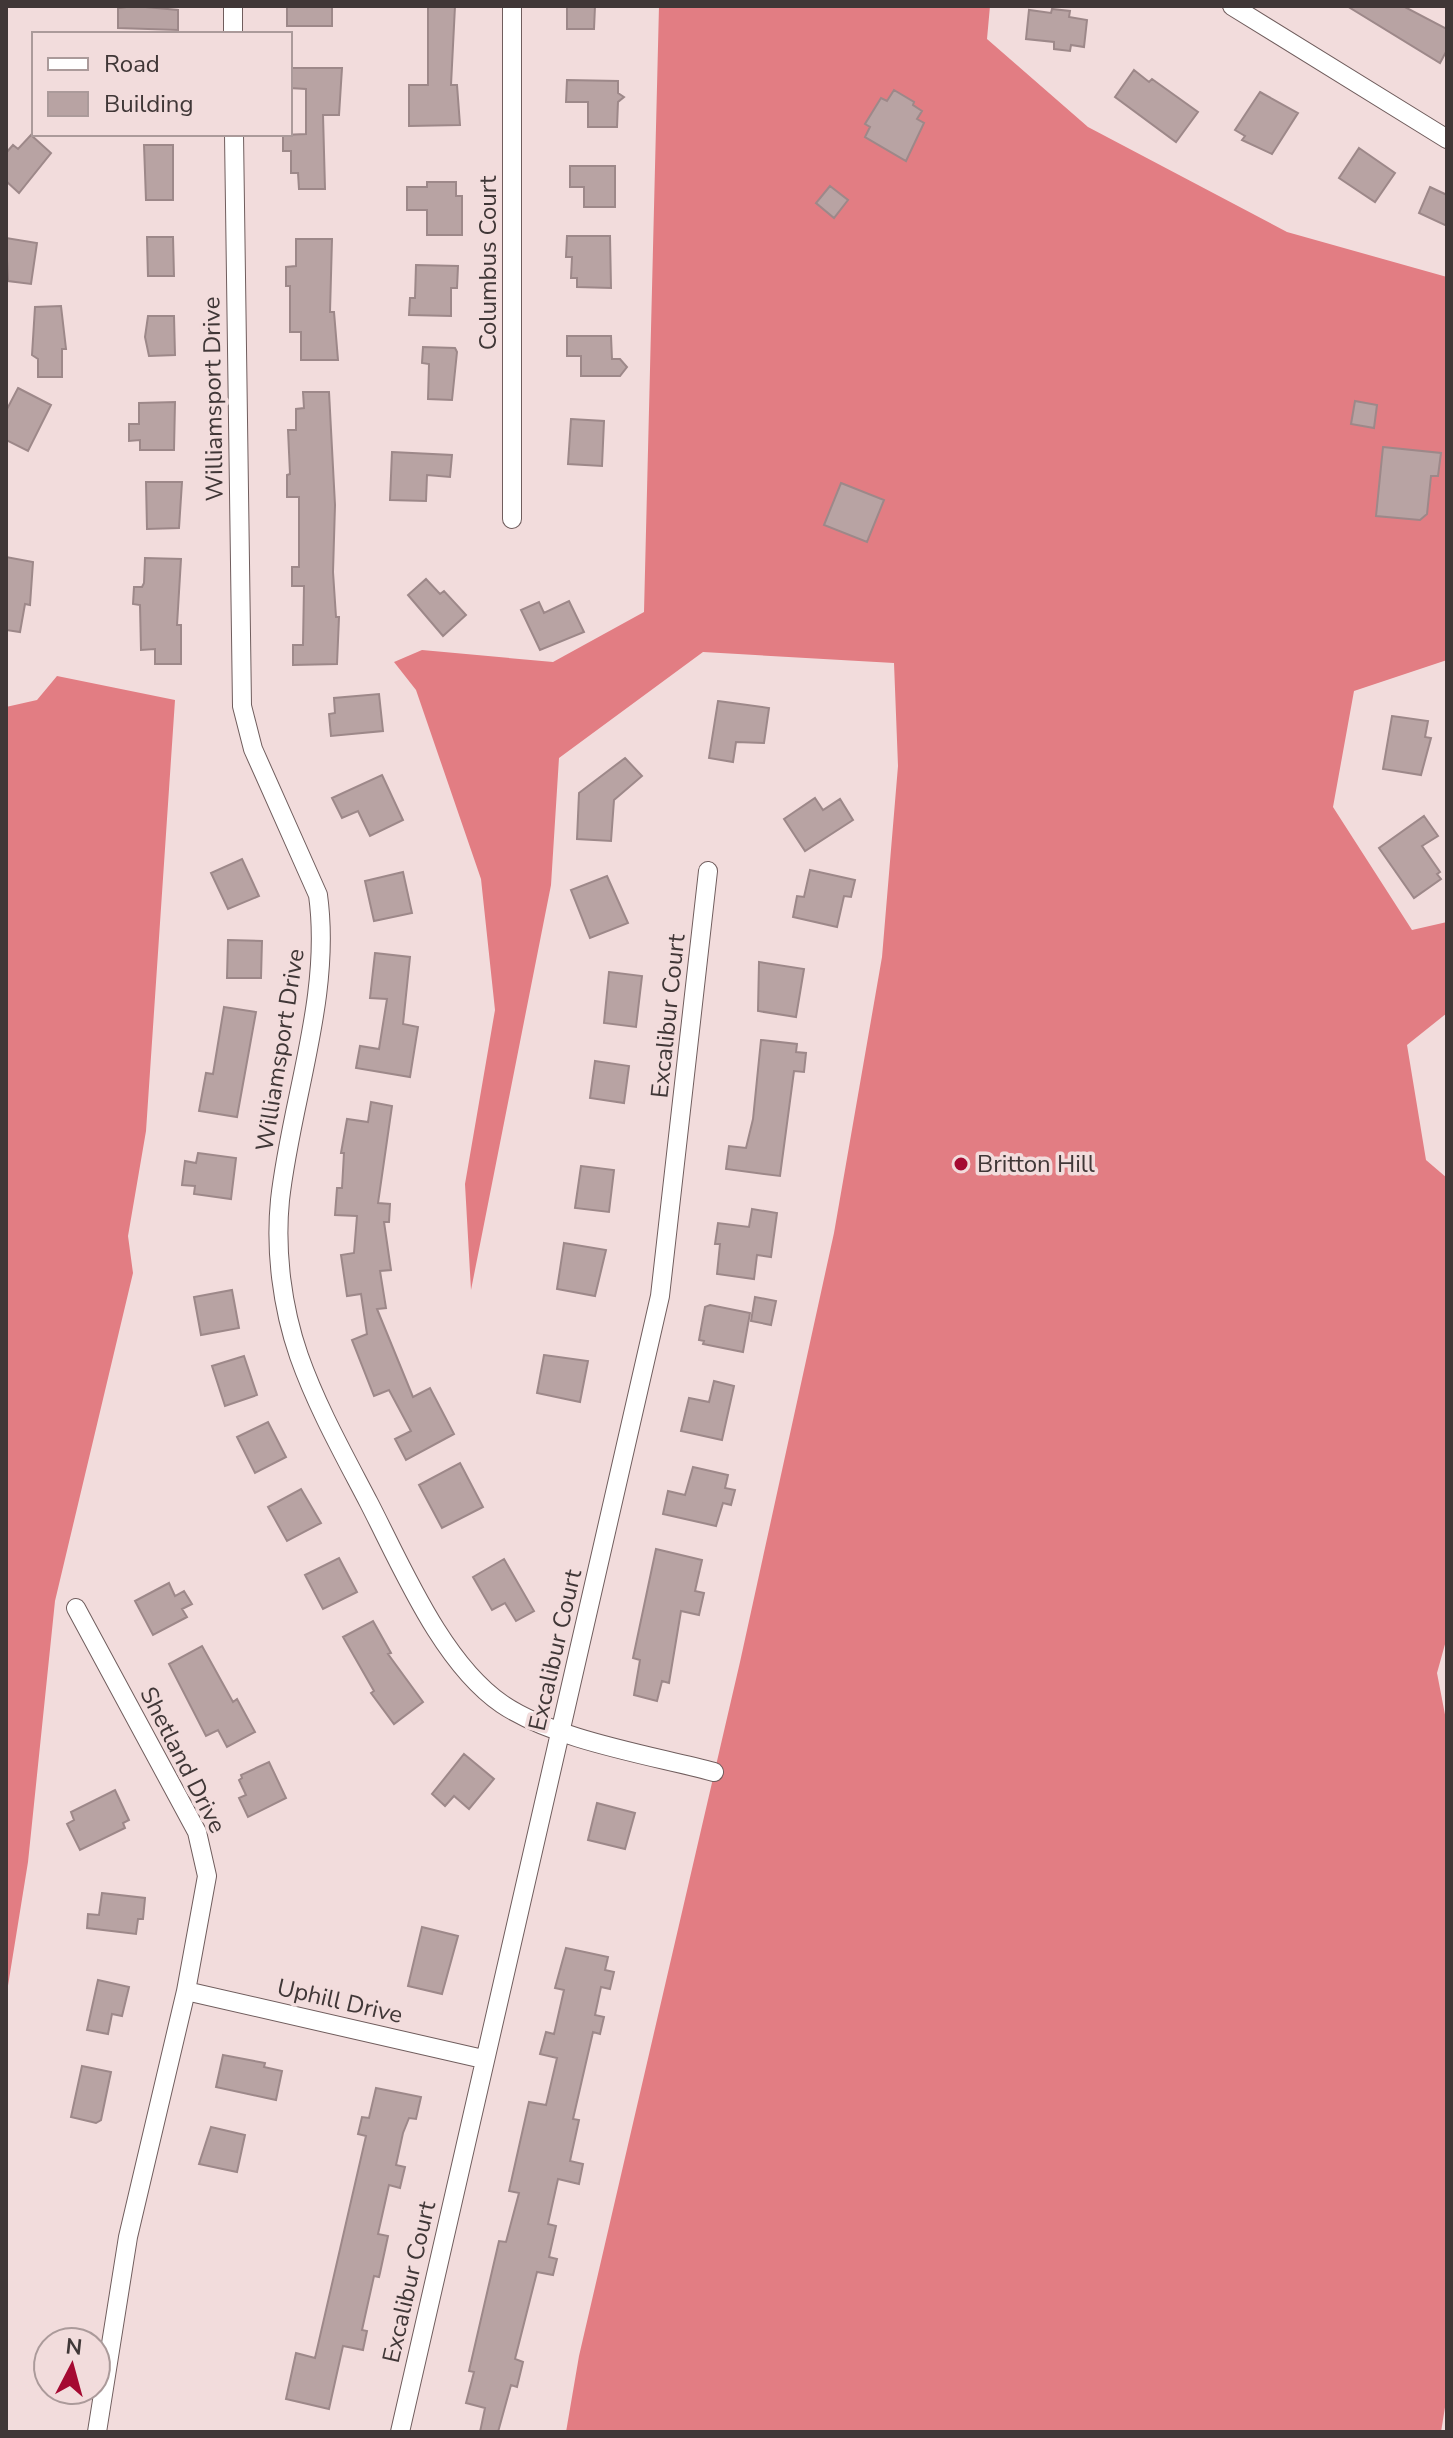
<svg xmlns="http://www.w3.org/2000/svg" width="1453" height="2438" font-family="'Nunito Sans',sans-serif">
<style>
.forest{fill:#e27d83}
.building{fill:#b8a3a3;stroke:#9d8889;stroke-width:2}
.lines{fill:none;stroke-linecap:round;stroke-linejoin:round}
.minor-casing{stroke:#705d5d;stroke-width:20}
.minor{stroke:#fff;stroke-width:18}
.poi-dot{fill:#a50a32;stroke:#f2dcdc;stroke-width:3}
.labels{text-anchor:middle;stroke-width:7;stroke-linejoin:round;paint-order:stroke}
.street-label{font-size:24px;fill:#403737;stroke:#f2dcdc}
.poi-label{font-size:24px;fill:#403737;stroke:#f2dcdc;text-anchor:start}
</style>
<rect width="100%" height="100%" fill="#f2dcdc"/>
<!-- forest -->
<path class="forest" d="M659,6H990L987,39L1088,127L1287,232L1447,277V660L1354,691L1333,807L1412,930L1447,922V1013L1407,1045L1426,1160L1447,1178V1637L1437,1673L1447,1725V2395L1441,2432H566L579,2356L740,1662L834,1233L882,957L898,766L894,663L703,652L559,758L551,885L471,1290L465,1184L495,1010L481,879L416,690L394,662L422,650L553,662L644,612Z
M57,676L175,700L146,1131L128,1236L133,1273L55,1601L28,1862L6,1998V707L37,700Z"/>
<!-- building -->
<path class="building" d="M135,6L178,10V30L118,28V8Z
M287,6H332V26H287Z
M428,6H455L451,85H457L460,125L409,126V85H428Z
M567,6H595L594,29H567Z
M1347,6H1403L1447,29V50L1440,63Z
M1052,9L1070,11L1069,17L1087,20L1084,47L1071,45L1070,51L1054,49V42L1026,39L1029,10L1051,13Z
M290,68H342L339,115H323L325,189H299L298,173H291V151H283V135L306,134V89L290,88Z
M1134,70L1149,82L1152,79L1198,112L1176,142L1115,97Z
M567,80L618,81V93L624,97L618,102L617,127H588V102H566Z
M894,90L914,102L913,105L922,111L917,119L924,123L906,161L865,137L870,127L865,124L881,98L887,101Z
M1260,92L1298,113L1272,154L1242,140L1245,136L1235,130Z
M31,135L51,153L19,193L6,181V153L13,145L18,149Z
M144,145H173V200H146Z
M1359,148L1395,173L1375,202L1339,178Z
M570,166H615V207H584V187H570Z
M427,182H456V196H462V235H427V210H407V187H427Z
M830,186L848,200L834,218L816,203Z
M1430,187L1447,195V226L1419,213Z
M567,236H610L611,288L577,287V278H571L572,257H566Z
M147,237H173L174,276H148Z
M6,238L37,243L31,284L8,281Z
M296,239H332L330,312H334L338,360H301V332H290V286H286V267L296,266Z
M416,265L458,266L457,288H451V316L409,315L410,298H415Z
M61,306L66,349H62V377H38V359L32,355L35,307Z
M148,316H174L175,355L149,356L145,337Z
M567,336H611L612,359H620L627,367L620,376H581V356H567Z
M423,347L455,348L457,352L452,400L428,399L429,364L422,363Z
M18,388L51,405L28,451L6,440V411Z
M303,392H329L335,505L333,572L336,617H339L337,664L293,665V645H303L304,586H292V567H299V497H287V475L290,474L288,430H296V409L304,408Z
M1355,401L1377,405L1374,428L1351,424Z
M175,402L174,450H140V440L129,441V424H139V403Z
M571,419L604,421L602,466L568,464Z
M1383,447L1441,453L1438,476H1431L1427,514L1420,520L1376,516Z
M392,452L452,455L450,477L427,475L426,501L390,500Z
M146,482H182L179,528L147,529Z
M841,483L884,500L867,542L824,525Z
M6,557L33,562L30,605L25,604L20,632L6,630Z
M145,558L181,559L177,625H181V664H155V649L141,650L140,605L133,604L134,587H142L144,583Z
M426,579L440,594L444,591L466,615L443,636L408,595Z
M569,601L584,632L540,650L521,610L539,602L544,613Z
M379,694L383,731L331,736L329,714L335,713L334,698Z
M718,701L769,708L764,743L736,742L733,762L709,758Z
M1392,716L1428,721L1425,737L1431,738L1421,775L1383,769Z
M625,758L642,776L614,800L611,841L577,839L579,793Z
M382,775L403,820L370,836L358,811L342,818L332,798Z
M815,798L823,810L840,799L853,820L805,851L784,819Z
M1424,816L1438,836L1422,846L1440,872L1437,874L1441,879L1414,898L1379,848Z
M242,859L259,896L228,909L211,873Z
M810,870L855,880L851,897L844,896L837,927L793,917L797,896L804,897Z
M403,872L412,913L374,921L365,881Z
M607,876L628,923L590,938L571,890Z
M228,940L262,941L261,978H227Z
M375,953L410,957L403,1024L418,1027L410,1077L356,1068L360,1046L379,1049L387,999L370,998Z
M759,962L804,969L796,1017L758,1011Z
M609,972L642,976L636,1027L604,1023Z
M224,1007L256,1012L237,1117L199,1111L206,1073L213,1074Z
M761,1040L797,1044L796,1052L806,1053L804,1072L794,1071L780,1176L726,1169L729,1146L746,1148L753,1119Z
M595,1061L629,1066L624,1103L590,1098Z
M371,1102L392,1106L378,1203L390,1204L389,1222H384L391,1270L380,1271L386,1308L377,1309L413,1397L430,1388L454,1434L406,1460L395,1439L411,1431L389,1390L374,1396L352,1340L367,1334L361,1294L347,1296L341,1255L354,1253L357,1216L335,1215L337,1188H342L344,1153H341L347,1119L368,1122Z
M198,1153L236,1158L231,1199L194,1194L195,1186L182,1185L185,1161L196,1163Z
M581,1166L614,1170L609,1212L575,1208Z
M752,1209L777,1213L771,1257L757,1255L754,1279L717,1274L720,1244H715L718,1223L749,1227Z
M564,1243L606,1250L595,1296L557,1289Z
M232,1290L239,1328L201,1335L194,1297Z
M755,1297L776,1301L771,1325L751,1321Z
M710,1305L750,1313L743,1352L703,1344L704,1341L699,1340L705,1307Z
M544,1355L588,1361L580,1402L537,1393Z
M244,1356L257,1395L225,1406L212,1366Z
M714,1381L734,1386L722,1440L681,1431L689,1398L709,1402Z
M268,1422L286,1457L255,1473L237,1437Z
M460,1463L483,1507L442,1528L419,1485Z
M693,1467L728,1475L725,1488L735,1490L731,1505L723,1503L716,1526L663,1514L668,1491L685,1495Z
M301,1489L321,1523L287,1541L268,1507Z
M656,1549L702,1560L695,1591L704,1593L699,1615L681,1611L669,1683L662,1681L657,1701L634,1695L640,1660L633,1658Z
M339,1558L357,1592L323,1609L305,1575Z
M504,1559L534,1611L516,1621L505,1603L492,1610L473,1577Z
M169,1583L175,1596L184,1591L192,1604L182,1609L187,1617L153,1635L135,1601Z
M373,1621L391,1653L388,1654L423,1702L394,1724L371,1693L374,1691L343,1637Z
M202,1646L233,1702L237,1699L255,1732L227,1747L218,1730L206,1736L169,1664Z
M464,1754L494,1779L469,1809L454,1796L445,1806L432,1794Z
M269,1762L286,1798L248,1817L239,1798L246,1795L239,1780L242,1778L241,1775Z
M115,1790L129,1820L123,1823L125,1828L80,1850L67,1824L74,1820L71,1812Z
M597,1803L635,1813L625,1849L588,1840Z
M102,1893L145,1898L143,1919H138L136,1934L87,1928L88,1914L99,1915Z
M422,1927L458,1936L442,1994L408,1986Z
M566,1948L608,1957L605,1970L614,1972L610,1989L601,1987L595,2015L604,2017L600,2034L593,2032L573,2119L579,2120L570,2161L583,2164L579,2184L558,2179L548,2224L556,2226L549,2257L557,2259L553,2275L537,2272L515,2359L523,2362L517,2387L511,2385L498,2432H480L485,2408L466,2403L474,2372L469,2371L499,2241L506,2242L519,2193L509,2191L529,2102L546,2105L557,2058L540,2054L546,2032L554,2034L564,1990L555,1988Z
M98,1980L129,1987L122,2016L112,2014L108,2034L87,2030Z
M223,2055L265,2063L264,2067L282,2071L276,2100L216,2087Z
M82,2066L111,2072L101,2120L96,2123L71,2117Z
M376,2088L421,2097L416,2119L409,2118L403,2133L396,2165L405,2167L400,2188L389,2185L378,2234L388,2236L380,2273L379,2277L374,2276L362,2330L367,2331L363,2350L343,2346L329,2409L286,2399L296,2353L315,2358L366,2136L358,2134L362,2117L369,2118Z
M211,2127L245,2135L237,2172L199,2164Z"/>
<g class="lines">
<defs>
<path id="minor" d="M233,6V34
M512,6V519
M1232,6L1447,139
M234,134L242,706L253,749L318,895C332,996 291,1100 280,1200C275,1251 282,1307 299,1356C317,1407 344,1455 369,1503C402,1567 442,1663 502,1704C555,1740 650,1755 714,1772
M76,1608L197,1832L207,1876L186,1991L128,2237L97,2432
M186,1991L483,2059
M400,2432L660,1296L708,871"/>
</defs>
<!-- minor casing -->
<use href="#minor" class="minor-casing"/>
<!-- minor -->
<use href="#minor" class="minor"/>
</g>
<!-- markers -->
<circle class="poi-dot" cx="961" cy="1164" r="8"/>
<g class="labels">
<!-- street labels -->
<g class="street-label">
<text transform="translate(488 263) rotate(-90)" y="8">Columbus Court</text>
<text transform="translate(213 399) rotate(-91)" y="8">Williamsport Drive</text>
<text transform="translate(668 1016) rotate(-84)" y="8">Excalibur Court</text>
<text transform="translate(280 1050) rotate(-81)" y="8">Williamsport Drive</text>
<text transform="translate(555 1650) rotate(-77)" y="8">Excalibur Court</text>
<text transform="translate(183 1760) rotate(63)" y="8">Shetland Drive</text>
<text transform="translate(340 2001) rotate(13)" y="8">Uphill Drive</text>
<text transform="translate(409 2282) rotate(-77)" y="8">Excalibur Court</text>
</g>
<!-- poi labels -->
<g class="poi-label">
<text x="977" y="1172">Britton Hill</text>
</g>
</g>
<!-- border -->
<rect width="1453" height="2438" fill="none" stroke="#403737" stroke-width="16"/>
<!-- legend -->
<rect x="32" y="32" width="260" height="104" fill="#f2dcdc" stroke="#ab9a9a" stroke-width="2"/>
<rect x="48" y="58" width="40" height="12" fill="#ffffff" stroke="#ab9a9a" stroke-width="2"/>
<text x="104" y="72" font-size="24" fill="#403737">Road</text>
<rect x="48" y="92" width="40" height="24" fill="#b8a3a3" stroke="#ab9a9a" stroke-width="2"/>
<text x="104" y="112" font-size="24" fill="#403737">Building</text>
<!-- north arrow -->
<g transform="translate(72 2366) rotate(6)"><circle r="38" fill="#f2dcdc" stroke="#ab9a9a" stroke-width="2"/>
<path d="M0-6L14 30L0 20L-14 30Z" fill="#a50a32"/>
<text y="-12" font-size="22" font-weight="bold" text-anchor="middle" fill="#403737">N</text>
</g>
</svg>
